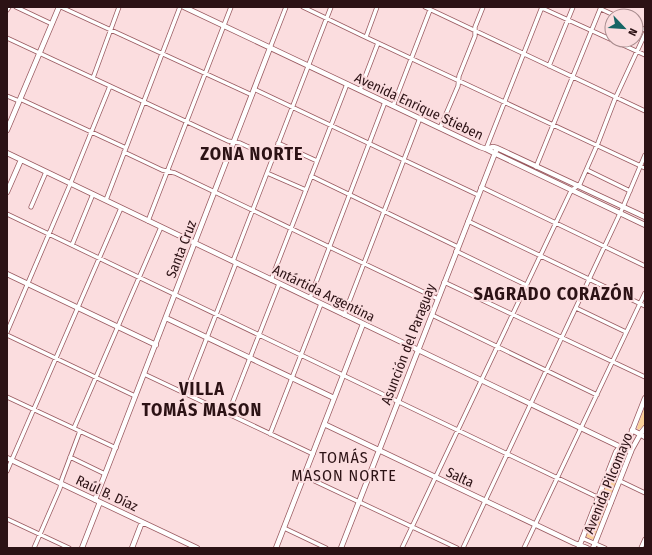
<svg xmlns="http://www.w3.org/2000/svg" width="652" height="555" font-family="'Fira Sans Condensed',sans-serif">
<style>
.green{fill:#fad098}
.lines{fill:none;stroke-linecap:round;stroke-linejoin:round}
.street-casing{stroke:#995a60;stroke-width:5}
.secondary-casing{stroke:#995a60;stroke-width:6}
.street{stroke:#fff;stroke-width:3.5}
.secondary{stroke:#fff;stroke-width:4.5}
.labels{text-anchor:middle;stroke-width:4;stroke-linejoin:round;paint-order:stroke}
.street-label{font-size:14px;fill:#2c1215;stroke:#fbdddf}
.quarter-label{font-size:16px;letter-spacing:1px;fill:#2c1215;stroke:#fbdddf}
.district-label{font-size:18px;font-weight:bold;letter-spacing:1px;fill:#2c1215;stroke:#fbdddf}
</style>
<rect width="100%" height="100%" fill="#fbdddf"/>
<!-- green -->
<path class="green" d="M645,406V425L638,430L637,428Z
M621,451H624L626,454L619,471L617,482L609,500L602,497L601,495L617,455Z
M599,501H601L608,504L595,540H594L586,537Z"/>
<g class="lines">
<defs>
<path id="street" d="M16,7L52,24
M61,7L252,95
M303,7L361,35L645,168
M425,7L645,111
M542,8L645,55
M601,9L616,16
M7,10L9,7
M636,25L645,30
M366,37L377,7
M7,38L228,141L240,143L272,158
M270,48L286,7
M549,66L573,7
M93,78L119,7
M254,89L478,195
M360,90L378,43
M7,96L19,101
M20,99L126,148
M393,106L430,10
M440,128L458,86L459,76L475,36V27L483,7
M278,143L317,161
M486,149L542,7
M124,152L162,170L175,173L438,299
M536,167L601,7
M587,170L630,191
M267,173L306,190
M311,176L458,247
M481,187L645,266
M106,200L180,7
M31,207L46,172
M7,214L593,495L611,503
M148,221L231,7
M468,221L645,306
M72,245L93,194
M456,251L526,285
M233,261L331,7
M271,280L347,84
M444,282L645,377
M310,298L385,102
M576,308L626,332
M344,315L420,118
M432,315L597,395
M7,332L69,187L110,86
M7,335L135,396
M144,374L313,454
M185,394L236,263
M7,397L116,448
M228,414L279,284
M74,428L161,227
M270,434L321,304
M70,457L105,474
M7,471L121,208
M304,476L457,548
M620,481L645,493
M7,519L69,548
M284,528L326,548
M582,538L605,548
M34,548L60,488L62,479L80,431
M402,548L570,193L572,190L580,184L598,143L615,99L645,34
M463,548L623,207L645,155
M524,548L645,293
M641,548L645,539"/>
<path id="secondary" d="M184,7L480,147L486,149L494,153L645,225
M7,130L59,7
M486,149L493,147L497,148L645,217
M7,153L631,452
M7,192L21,160
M7,274L156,345
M166,318L334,398
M324,424L574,543L587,548
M632,430L645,437
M7,458L197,548
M95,500L270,48
M579,547L616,452C619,447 624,448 627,444L645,398
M82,548L100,502
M132,548L142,522
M276,548L363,324
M341,548L497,148
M593,548L632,449L641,433L645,428"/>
</defs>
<!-- street casing -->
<use href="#street" class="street-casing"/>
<!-- secondary casing -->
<use href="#secondary" class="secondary-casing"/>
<!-- street -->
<use href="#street" class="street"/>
<!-- secondary -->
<use href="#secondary" class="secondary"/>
</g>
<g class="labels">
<!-- street labels -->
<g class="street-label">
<text transform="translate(419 106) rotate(25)" y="5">Avenida Enrique Stieben</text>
<text transform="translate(181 249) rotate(-69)" y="5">Santa Cruz</text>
<text transform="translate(324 293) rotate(26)" y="5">Antártida Argentina</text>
<text transform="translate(408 344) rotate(-69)" y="5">Asunción del Paraguay</text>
<text transform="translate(460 477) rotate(25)" y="5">Salta</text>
<text transform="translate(608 483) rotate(-68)" y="5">Avenida Pilcomayo</text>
<text transform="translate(107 493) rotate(25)" y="5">Raúl B. Díaz</text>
</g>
<!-- quarter labels -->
<g class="quarter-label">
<text x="344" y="463">TOMÁS<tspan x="344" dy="18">MASON NORTE</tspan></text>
</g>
<!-- district labels -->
<g class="district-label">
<text x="252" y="160">ZONA NORTE</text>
<text x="554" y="300">SAGRADO CORAZÓN</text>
<text x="202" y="395">VILLA<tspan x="202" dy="21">TOMÁS MASON</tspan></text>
</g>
</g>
<!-- border -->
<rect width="652" height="555" fill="none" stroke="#2c1215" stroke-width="16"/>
<!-- north arrow -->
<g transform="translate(624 28) rotate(115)"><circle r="19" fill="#fbdddf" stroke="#a88c8e"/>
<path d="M0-3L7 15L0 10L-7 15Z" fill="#166565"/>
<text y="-6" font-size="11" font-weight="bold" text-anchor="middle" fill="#2c1215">N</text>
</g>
</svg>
